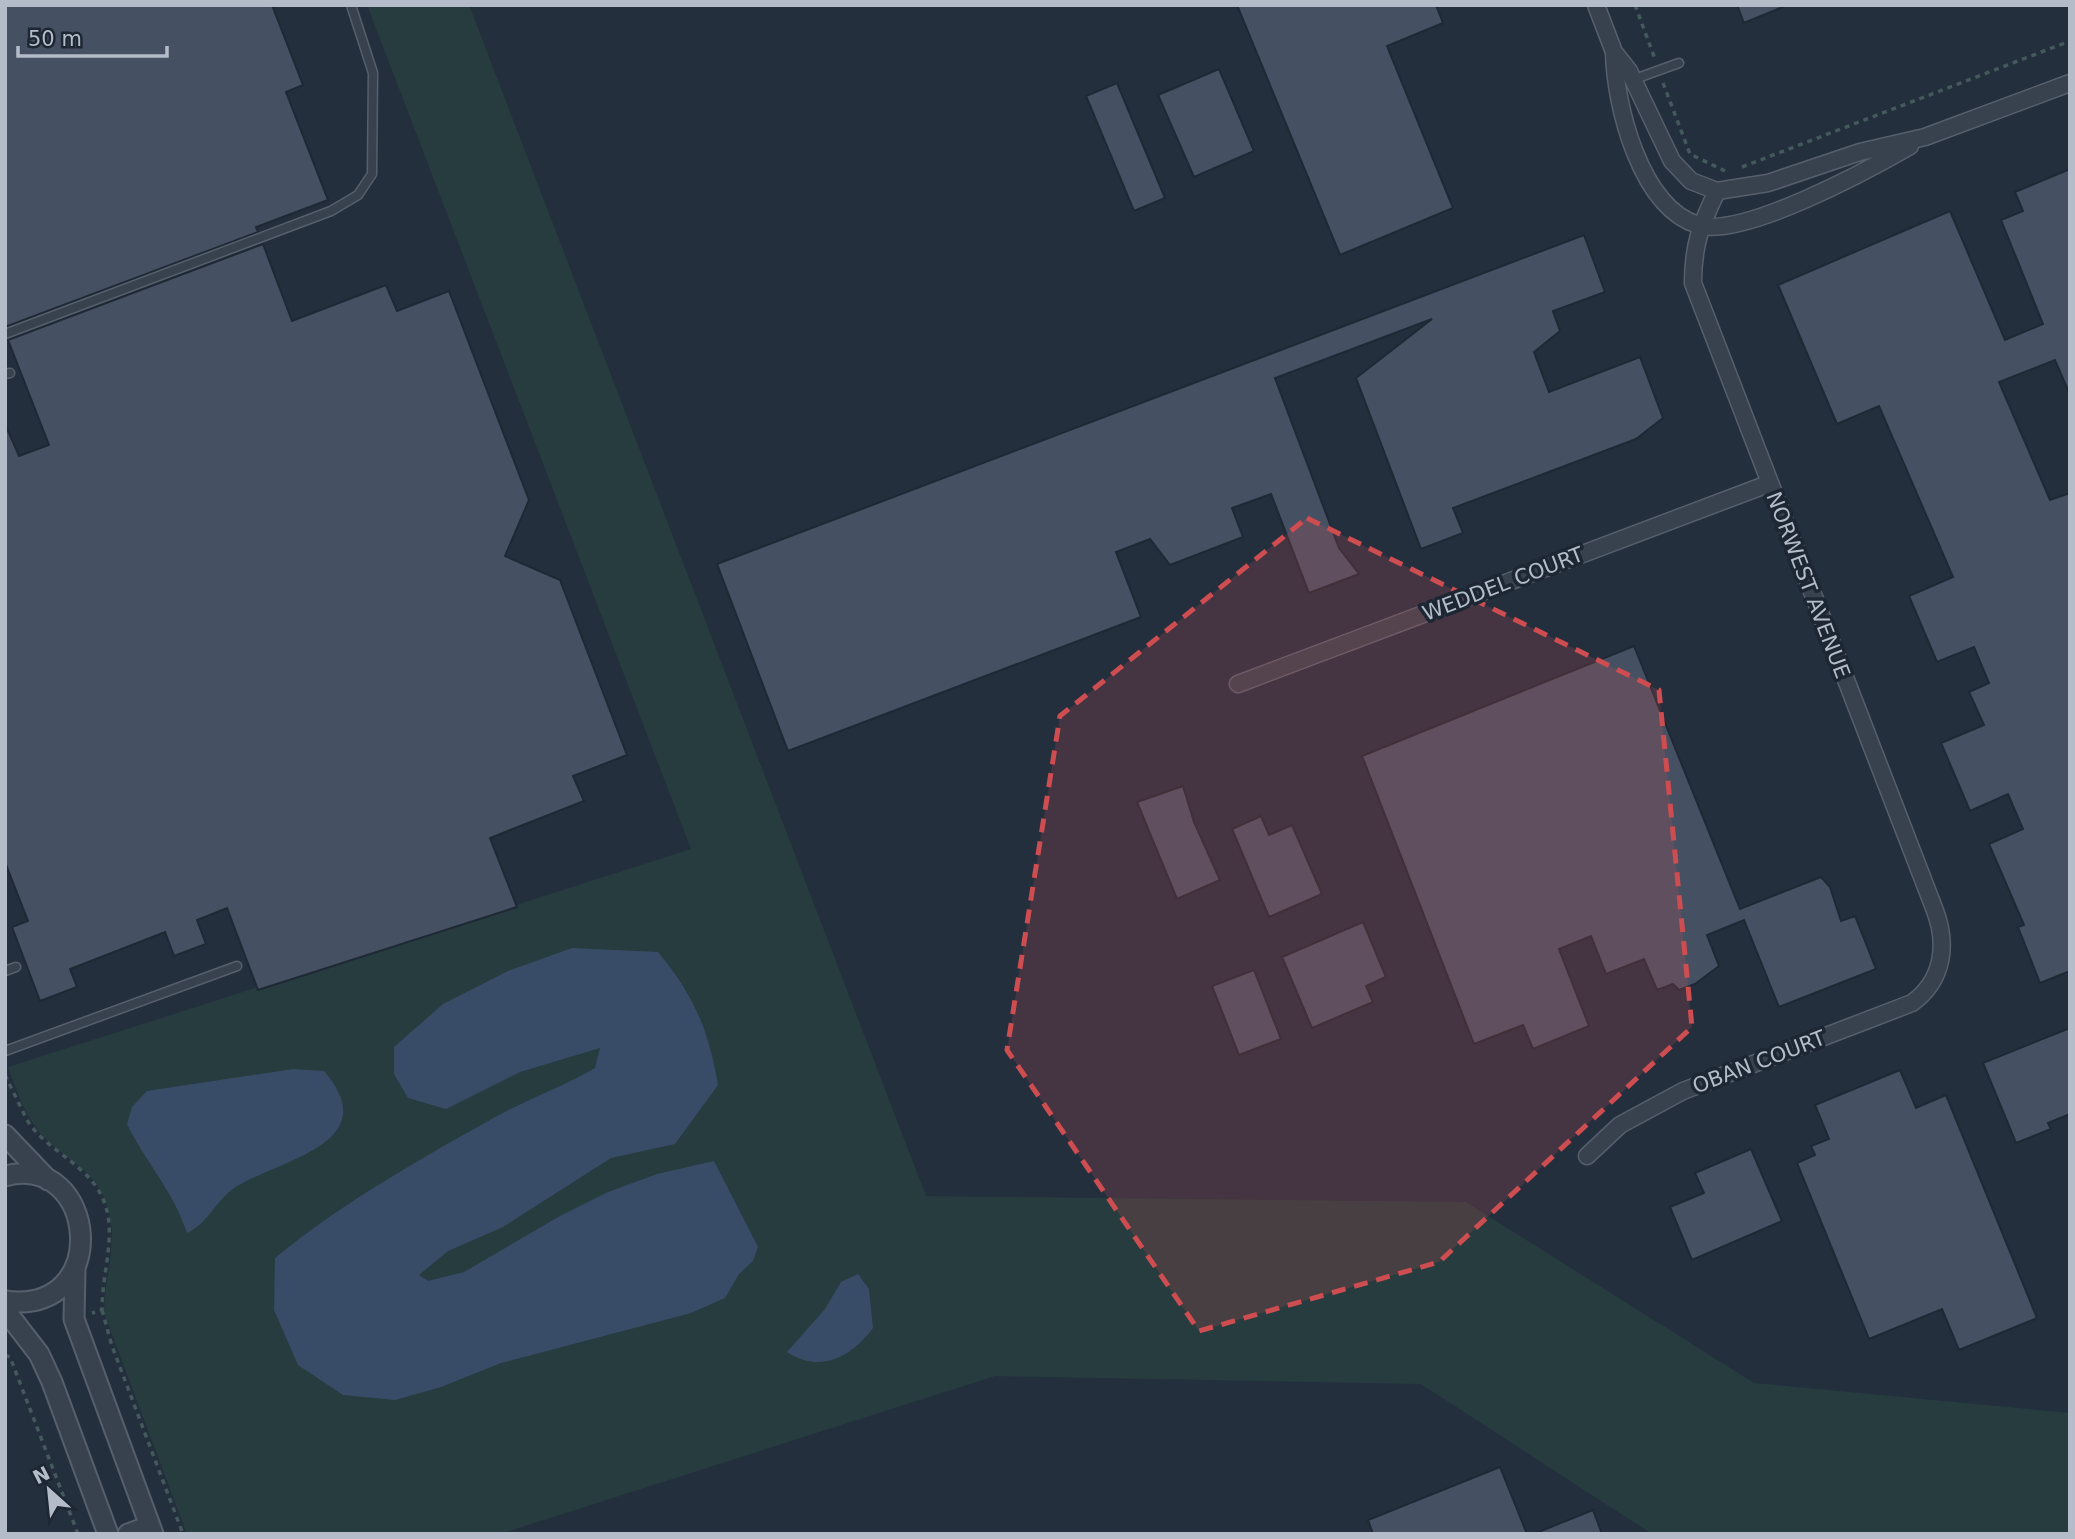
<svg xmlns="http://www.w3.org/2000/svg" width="2075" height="1539" font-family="'DejaVu Sans',sans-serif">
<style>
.green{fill:#263c3f}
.water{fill:#394c67}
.building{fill:#455162;stroke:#1f2835;stroke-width:2}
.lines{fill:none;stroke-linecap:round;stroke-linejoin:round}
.service-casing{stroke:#565f6c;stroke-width:11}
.minor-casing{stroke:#565f6c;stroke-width:19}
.tertiary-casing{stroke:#565f6c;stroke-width:23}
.path{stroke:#44595c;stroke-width:3.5;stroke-dasharray:5 5;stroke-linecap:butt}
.service{stroke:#38414e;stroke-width:8}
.minor{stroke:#38414e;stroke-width:16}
.tertiary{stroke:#38414e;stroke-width:19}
.marked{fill:#ce4d50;fill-opacity:0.2;stroke:#ce4d50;stroke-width:5;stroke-dasharray:14 9;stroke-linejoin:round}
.labels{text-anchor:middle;stroke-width:7;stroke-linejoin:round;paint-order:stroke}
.street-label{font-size:21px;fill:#b4bcc9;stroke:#1d2633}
</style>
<rect width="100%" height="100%" fill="#242f3e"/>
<!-- green -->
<path class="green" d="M367,5H469L926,1196L1466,1202L1754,1383L2070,1413V1534H1652L1421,1384L995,1376L500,1534H187L104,1313C104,1283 115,1253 111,1223C104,1168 66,1165 38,1130C23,1112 16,1088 8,1067L691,849Z"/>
<!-- water -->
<path class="water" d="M572,948L658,952C694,995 709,1031 718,1085L675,1144L611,1158L503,1227L448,1251L419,1275L428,1281L464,1272L560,1216L608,1192L657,1174L714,1161L758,1247L753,1261L739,1274L725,1298L691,1313L501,1363L441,1387L395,1400L343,1395L298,1365L274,1310L275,1258C343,1202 422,1158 499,1115C531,1098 564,1086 595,1068L600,1048L520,1072L446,1109L408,1098L394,1074V1047L443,1004L508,971Z
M293,1069L324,1071C385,1142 285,1158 237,1186C217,1198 209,1223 187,1233C173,1190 146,1163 127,1124L132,1107L147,1091Z
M858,1274L869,1289L873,1328C851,1357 821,1374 787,1352L825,1309L841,1282Z"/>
<!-- building -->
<path class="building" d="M5,5H272L303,85L286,92L328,200L256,227L258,232L5,327Z
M1237,5H1436L1443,23L1387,46L1453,208L1340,255Z
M1737,5H1785V6L1744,23Z
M1219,69L1254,151L1194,177L1158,95Z
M1117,83L1165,198L1134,211L1086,96Z
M2070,169V395L2055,360L1999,382L2050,500L2070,493V971L2040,983L2018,927L2024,925L1989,844L2023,829L2008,794L1970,811L1941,743L1984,725L1969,692L1989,683L1974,647L1937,662L1909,596L1953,577L1879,406L1837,424L1778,285L1950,211L2005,340L2043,324L2001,220L2023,211L2015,192Z
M1584,235L1605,292L1553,311L1560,331L1534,352L1549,392L1640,357L1663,418L1636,439L1453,508L1463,533L1421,549L1356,378L1432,319L1275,378L1339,548L1359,574L1309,593L1271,494L1232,508L1243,537L1170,565L1150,539L1116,552L1141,617L788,751L717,564Z
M263,244L292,321L386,285L397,311L449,291L529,500L505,556L560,580L627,755L573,776L584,801L490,838L517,907L258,990L227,908L197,920L206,944L174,956L165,932L70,969L77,987L40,1001L12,927L28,921L5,862V424L19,456L49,445L8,340Z
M1634,646L1740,909L1821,877L1830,887L1841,921L1855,916L1876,969L1779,1007L1744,920L1707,935L1719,966L1695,984L1679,990L1673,984L1657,990L1644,959L1606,974L1591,936L1559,949L1589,1026L1533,1049L1523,1025L1474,1044L1362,756Z
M1183,786L1194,822L1220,880L1177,899L1137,802Z
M1261,816L1269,835L1292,825L1322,894L1269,917L1232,829Z
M1363,922L1386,977L1366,986L1373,1002L1312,1028L1282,957Z
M1254,970L1281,1039L1239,1055L1212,986Z
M2070,1028V1114L2048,1123L2051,1129L2016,1143L1983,1063Z
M1900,1070L1916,1108L1946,1095L2037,1318L1959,1350L1942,1309L1869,1339L1797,1163L1815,1155L1811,1146L1829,1139L1815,1105Z
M1751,1149L1782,1221L1692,1260L1670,1207L1704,1193L1695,1173Z
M1500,1467L1527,1534H1373L1368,1520Z
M1593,1510L1602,1534H1536V1533Z"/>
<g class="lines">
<defs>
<path id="service" d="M1632,80L1679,63
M5,334L331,211L358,195L372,174L373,73L351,5
M5,374L10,373
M5,971L16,967
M5,1051L237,966"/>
<path id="minor" d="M1596,5L1614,52L1629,71L1672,161L1691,181L1717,191L1768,183L1860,152L1925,137L2070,83
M1614,52C1615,105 1640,207 1698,225C1742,239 1870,169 1910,146
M1238,684L1768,484
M1587,1156L1620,1125L1683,1091L1912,1003C1944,980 1948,943 1934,908L1693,283C1693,245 1701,224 1717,191"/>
<path id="tertiary" d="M5,1135L48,1180
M5,1176C97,1151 114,1316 5,1301
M75,1269L74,1319L153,1534
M5,1310L39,1354L52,1382L108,1534
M128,1534L150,1526"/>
</defs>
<!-- service casing -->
<use href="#service" class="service-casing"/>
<!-- minor casing -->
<use href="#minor" class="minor-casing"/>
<!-- tertiary casing -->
<use href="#tertiary" class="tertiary-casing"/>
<!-- path -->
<path class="path" d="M1635,5L1655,59
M1663,83L1690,154L1725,171
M1742,167L2070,41
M5,1075L27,1120
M27,1120C42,1143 63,1153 82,1171C128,1212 102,1259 102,1310L92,1313
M102,1310L112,1346L183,1534
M5,1355L10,1357L78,1534"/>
<!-- service -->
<use href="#service" class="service"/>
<!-- minor -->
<use href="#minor" class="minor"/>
<!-- tertiary -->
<use href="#tertiary" class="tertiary"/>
</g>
<!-- marked area -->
<path class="marked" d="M1307,518L1659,690L1692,1027L1439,1262L1199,1331L1007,1050L1060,716Z"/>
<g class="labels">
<!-- street labels -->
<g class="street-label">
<text transform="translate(1503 584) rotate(-21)" y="7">WEDDEL COURT</text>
<text transform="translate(1808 585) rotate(69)" y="7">NORWEST AVENUE</text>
<text transform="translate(1759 1062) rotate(-21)" y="7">OBAN COURT</text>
</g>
</g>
<!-- border -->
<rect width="2075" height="1539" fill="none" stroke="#b4bcc9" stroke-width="14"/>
<!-- north arrow -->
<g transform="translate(49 1490) rotate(333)" stroke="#1d2633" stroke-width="5" paint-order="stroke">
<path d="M0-5L12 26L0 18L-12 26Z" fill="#b4bcc9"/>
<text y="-10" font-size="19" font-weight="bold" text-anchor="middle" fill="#b4bcc9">N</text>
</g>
<!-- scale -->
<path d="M18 46v10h149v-10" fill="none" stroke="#b4bcc9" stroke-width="3.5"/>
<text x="28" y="46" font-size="21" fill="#b4bcc9" stroke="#1d2633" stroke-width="5" paint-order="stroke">50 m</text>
</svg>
